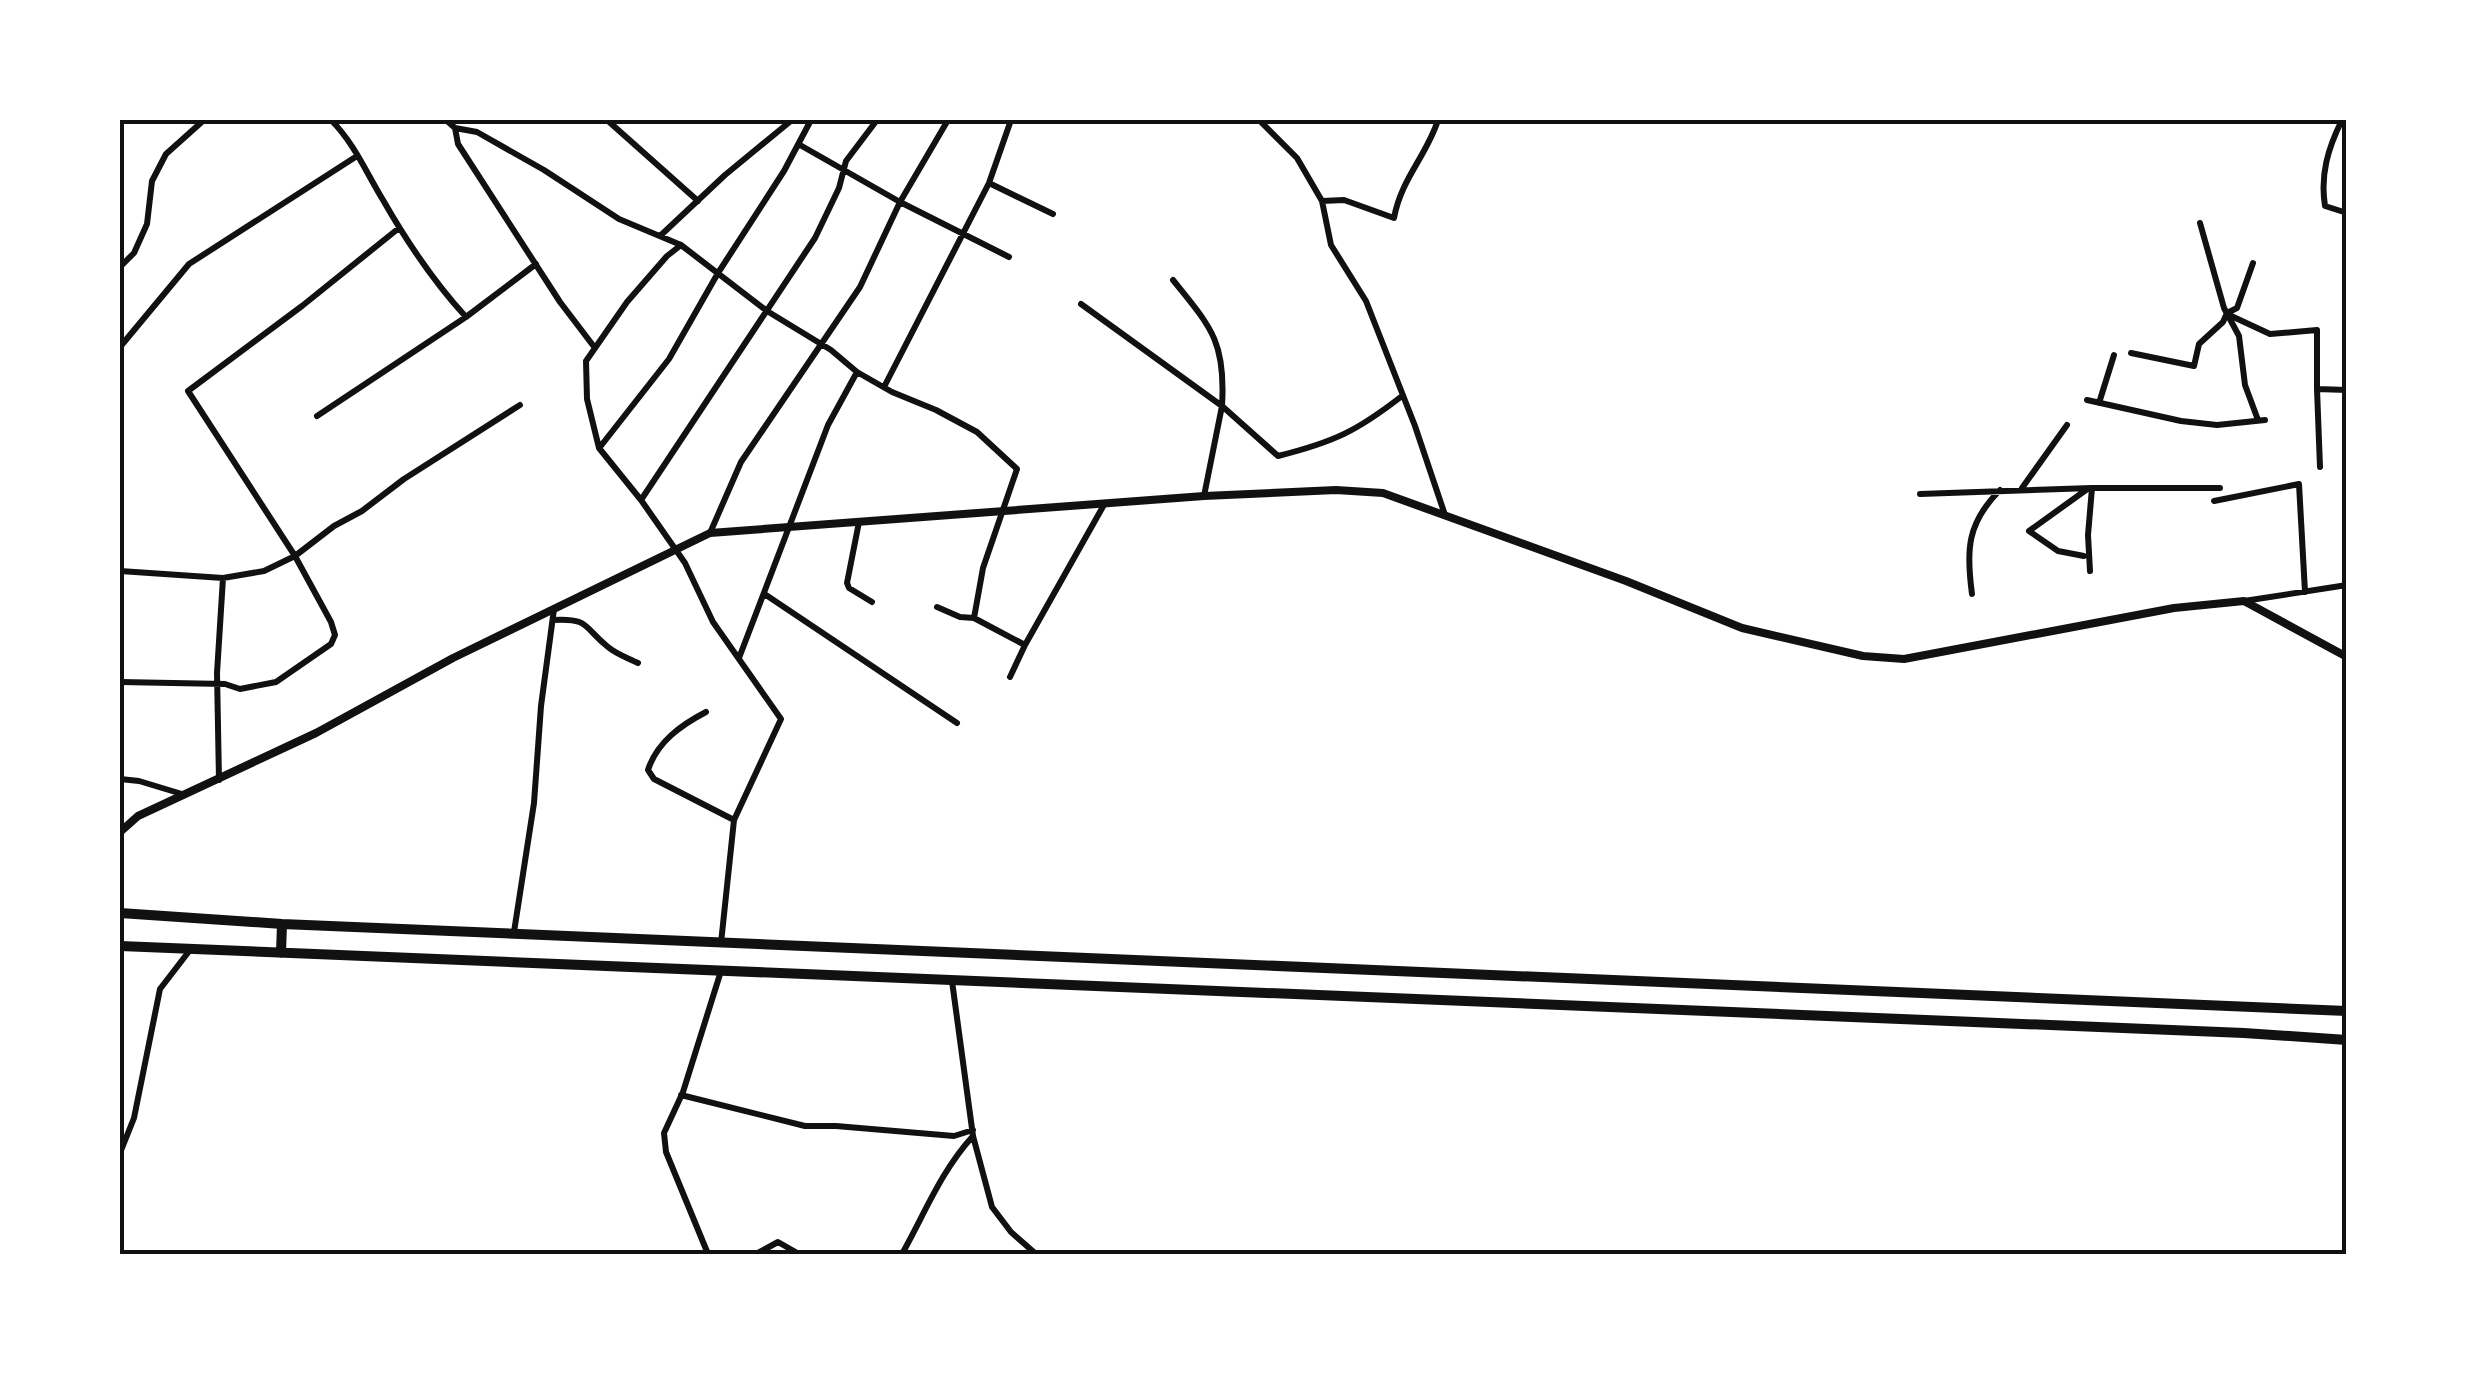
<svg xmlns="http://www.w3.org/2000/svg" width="2467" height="1374" font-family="'Space Grotesk',sans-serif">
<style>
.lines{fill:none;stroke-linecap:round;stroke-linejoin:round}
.minor{stroke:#111;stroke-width:6}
.tertiary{stroke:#111;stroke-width:8}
.trunk{stroke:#111;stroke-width:10}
.neatline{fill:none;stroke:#111;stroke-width:4}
</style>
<rect width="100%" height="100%" fill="#fff"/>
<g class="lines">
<!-- minor -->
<path class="minor" d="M331,120C354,143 366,172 383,200C407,242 433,281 466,317
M446,120L455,128L477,132L544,170L619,219L681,245L767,311L831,350L857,372L892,392L936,410L977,432L1017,469L983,568L974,618L1025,645
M607,120L698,201
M1259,120L1297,158L1322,201L1331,245L1366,301L1415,426L1445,515
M2342,120C2328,148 2320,175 2325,206L2347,213
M455,128L458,144L560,302L595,348
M800,145L900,202L1009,257
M989,183L1053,214
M1322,201L1344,200L1394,218C1401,179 1427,155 1438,120
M2200,223L2224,308L2239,336L2245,385L2258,420
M660,236L725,175L792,120
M681,245L667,256L627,302L586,361L587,399L599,448L641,500L685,563L713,622L781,719L734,820L721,943
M120,267L134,253L147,224L152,181L166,154L204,120
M1081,304L1222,406C1226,342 1211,327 1173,280
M2227,314L2270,334L2317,330V389
M120,347L189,264L357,156
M2131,353L2194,366L2199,344L2223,322L2227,313L2237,308L2253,263
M884,387L989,183L1011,120
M2087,400L2181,421L2217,425L2265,420
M2099,403L2114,355
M317,416L466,317L536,264
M600,447L669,359L718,273L784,171L811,120
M2320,467L2317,389L2347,390
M2022,488L2067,425
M1920,494L2092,488
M1204,496L1222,406L1278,456C1334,442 1357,431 1402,396
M641,500L815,238L839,188L846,161L877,120
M2214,501L2299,484L2305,592
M859,522L847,583L849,588L872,602
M710,533L741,462L860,287L900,202L948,120
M2084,556L2058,551L2029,531L2086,490
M120,571L223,578L264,571L295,556L334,526L362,511L404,479L520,405
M2090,571L2088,535L2092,488H2220
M1972,594C1966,550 1967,523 2000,490
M766,595L957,723
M2244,601L2347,585
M937,607L960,617L974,618
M553,620C590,618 583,627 608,647C616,654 628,658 638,663
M739,658L828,425L857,372
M1010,677L1025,645L1105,503
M120,682L225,684L240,689L276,682L331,644L335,635L331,622L295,556L188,391L302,306L399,228
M706,712C681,725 657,742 648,770L654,779L734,820
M120,779L139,781L182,794
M219,780L217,673L223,578
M514,932L534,803L541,706L554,609
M952,981L973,1136L992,1207L1011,1232L1036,1254
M681,1095L805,1126H836L954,1136L973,1130
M120,1153L134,1118L160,989L190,950
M708,1254L666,1152L664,1133L683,1092L721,971
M756,1254L778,1242L799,1254
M902,1254C925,1213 941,1171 973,1136"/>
<!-- tertiary -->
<path class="tertiary" d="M120,832L138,816L316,733L453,658L710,533L1204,496L1336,490L1383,493L1626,581L1742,628L1863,656L1904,659L2174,608L2244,601L2347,657"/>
<!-- trunk -->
<path class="trunk" d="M120,913L282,924L2347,1011
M120,946L2244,1033L2347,1040
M281,953L282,924"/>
</g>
<!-- border -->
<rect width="2467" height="1374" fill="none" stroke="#ffffff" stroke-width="245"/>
<rect x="122" y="122" width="2222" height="1130" class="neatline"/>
</svg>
